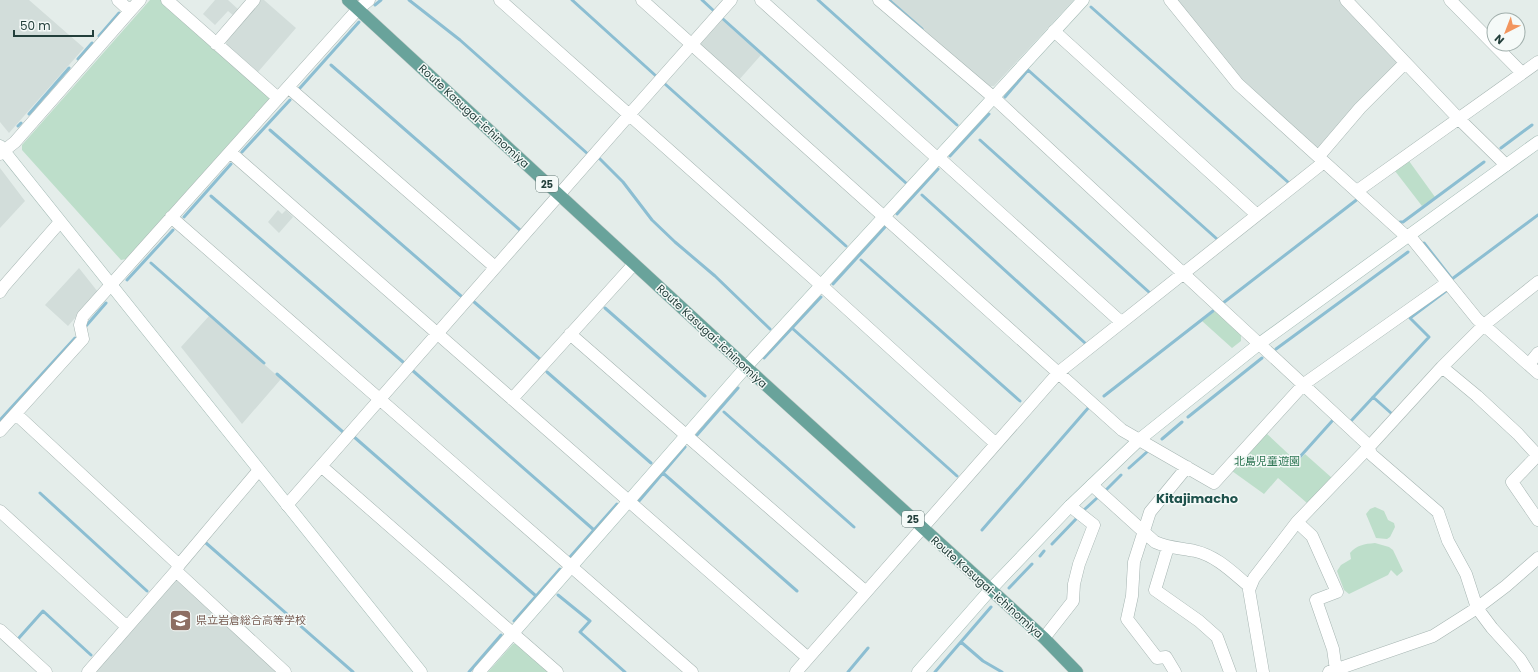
<svg xmlns="http://www.w3.org/2000/svg" width="1538" height="672" font-family="Poppins,'Noto Sans JP',sans-serif">
<style>
.built{fill:#d2ddda}
.green{fill:#bddeca}
.lines{fill:none;stroke-linecap:round;stroke-linejoin:round}
.stream{stroke:#8cbed2;stroke-width:3}
.street-casing{stroke:#a6b5b2;stroke-width:13}
.secondary-casing{stroke:#a2b9b4;stroke-width:13}
.primary-casing{stroke:#c1c9c8;stroke-width:13}
.street{stroke:#fff;stroke-width:12}
.secondary{stroke:#fff;stroke-width:12}
.primary{stroke:#69a39b;stroke-width:12}
.labels{text-anchor:middle;stroke-width:3;stroke-linejoin:round;paint-order:stroke}
.shield{fill:#f5faf8;stroke:#627774;stroke-width:1}
.shield-label{font-size:10px;font-weight:bold;fill:#233f3b}
.street-label{font-size:11px;fill:#233f3b;stroke:#f5faf8}
.park-label{font-size:11px;fill:#2d7653;stroke:#f5faf8}
.education-label{font-size:11px;fill:#785e54;stroke:#f5faf8;text-anchor:start}
.quarter-label{font-size:13px;font-weight:bold;fill:#1f524c;stroke:#f5faf8}
</style>
<rect width="100%" height="100%" fill="#e4edea"/>
<!-- built -->
<path class="built" d="M0,0H29L84,48L9,133L0,122Z
M215,0H228L239,10L234,16L228,11L215,25L203,14Z
M261,0H264L296,28L258,72L226,44L227,39Z
M889,0H1074L994,86H988Z
M1175,0H1344L1400,58L1398,66L1322,149H1317L1241,80Z
M721,19L761,55L738,81L700,46V42Z
M0,168L25,201L0,228Z
M278,210L282,214L286,210L293,217L279,233L268,222Z
M79,268L98,292L68,326L45,305Z
M209,316L281,379L242,424L181,347Z
M175,579H179L280,672H95Z"/>
<!-- green -->
<path class="green" d="M150,0H161L270,98L126,259L121,260L22,150V145Z
M1409,161L1435,197L1422,206L1395,171Z
M1215,311L1241,335V341L1232,348L1202,321Z
M1266,433L1297,462L1305,454L1332,478L1307,503L1278,478L1264,494L1232,471Z
M1375,507L1384,511L1388,520L1394,523L1395,527L1390,537L1387,539L1376,538L1366,514L1370,509Z
M1375,543L1389,547L1393,550L1403,571L1397,576L1391,570L1388,575L1349,594L1344,590L1337,571L1341,565L1351,559L1350,553C1357,545 1364,544 1375,543Z
M519,643L552,672H488L513,644Z"/>
<g class="lines">
<!-- stream -->
<path class="stream" d="M409,0L460,40L589,155
M572,0L656,76
M702,0L714,11
M818,0L957,125
M889,0L922,29
M375,5L381,0
M1091,7L1289,183
M723,19L906,183
M99,36L119,13
M78,59L92,43
M331,65L520,230
M665,84L846,246
M300,88L359,22
M1005,97L1028,70L1217,239
M29,114L69,68
M18,126L21,123
M270,130L461,296
M980,140L1150,293
M1501,148L1532,125
M242,152L290,100
M950,156L989,114
M598,157L623,182L652,220L675,242L715,276L770,329
M922,195L1085,343
M211,196L403,362
M897,214L938,169
M184,217L231,164
M1400,222H1403L1484,162
M1424,243L1452,279L1538,215
M861,260L1020,401
M151,263L264,363
M127,280L173,230
M833,284L885,227
M473,301L541,360
M1223,303L1359,198
M605,308L705,396
M86,326L106,303
M792,328L957,476
M1276,349L1408,252
M764,358L821,297
M412,370L594,530
M547,372L651,463
M277,374L343,432
M1104,396L1213,311
M1373,397L1391,413
M724,412L854,527
M1188,417L1262,358
M0,420L75,338
M1351,421L1429,337L1410,318L1446,291
M697,435L738,388
M353,436L536,596
M1162,439L1182,422
M1298,459L1333,420
M1129,468L1148,451
M663,473L797,591
M1105,491L1121,475
M40,493L147,591
M639,501L685,447
M1085,509L1097,498
M982,530L1089,407
M206,543L353,672
M1052,544L1076,519
M1040,556L1044,551
M570,557L617,504
M1009,588L1032,564
M558,595L590,621L580,632L625,672
M514,621L560,569
M18,639L43,611L91,655
M961,642L983,661L1002,672
M469,672L501,635
M848,672L868,648
M935,672L991,607"/>
<defs>
<path id="street" d="M118,0L130,11L140,0
M167,0L278,98
M500,0L822,286L995,443
M642,0L1122,430L1214,483L1304,384L1447,283
M761,0L937,158
M879,0L993,97L1365,442L1372,455L1438,512L1448,541L1466,574L1477,608L1492,628L1520,659L1528,672
M1170,0L1238,84L1407,237
M1346,0L1459,119L1506,165
M1450,0L1522,73
M1054,31L1256,214
M216,44L254,0
M288,87L495,267
M230,152L808,658
M0,154L15,142L130,11
M1319,156L1360,108L1405,63
M938,157L1121,322
M1357,191L1538,62
M171,217L692,672
M1409,235L1477,319L1538,373
M0,292L4,286L60,222
M570,334L866,592
M1529,364L1538,353
M1442,367L1477,396L1518,434L1538,456
M512,399L634,264
M16,414L179,565
M0,431L83,339L80,325L83,316L358,9L369,0
M1537,456L1512,482L1538,520
M321,466L557,672
M1092,485L1155,542C1168,548 1181,548 1195,551C1217,556 1233,573 1250,587
M287,505L629,115L731,0
M0,511L127,627
M1297,522L1312,536L1337,592L1316,600L1333,649L1336,670
M1168,547L1155,590L1199,621L1217,637L1230,672
M176,571L285,672
M0,630L46,672
M1044,638L1073,601L1074,584L1079,564L1094,525L1070,506
M88,672L176,571L179,565L259,470
M796,672L1059,372L1324,162
M1175,672L1166,657L1157,658L1127,619L1132,596L1134,562L1150,512L1187,467
M1263,672L1249,590L1254,578L1297,522L1368,448L1442,367L1484,325L1538,282
M1329,672L1433,636L1477,608L1506,586L1538,558"/>
<path id="secondary" d="M0,146L421,672
M479,672L746,367L1083,0
M918,672L990,590L1070,506L1140,439L1259,344L1538,142"/>
<path id="primary" d="M348,0L746,367L1044,638L1077,672"/>
</defs>
<!-- street casing -->
<use href="#street" class="street-casing"/>
<!-- secondary casing -->
<use href="#secondary" class="secondary-casing"/>
<!-- primary casing -->
<use href="#primary" class="primary-casing"/>
<!-- street -->
<use href="#street" class="street"/>
<!-- secondary -->
<use href="#secondary" class="secondary"/>
<!-- primary -->
<use href="#primary" class="primary"/>
</g>
<!-- icons -->
<defs>
<symbol id="school-square" viewBox="-11 -11 22 22"><rect x="-9" y="-9" width="18" height="18" rx="4" fill="#8d6e63" stroke="#f5faf8"/><path d="M0-5L7-2L0 1L-7-2ZM-4 1L0 2.5L4 1V4Q0 6-4 4Z" fill="#fff"/></symbol>
</defs>
<g fill-rule="evenodd">
<use href="#school-square" x="168" y="608" width="25" height="25"/>
</g>
<g class="labels">
<!-- shield labels -->
<g class="shield">
<rect x="536" y="176" width="22" height="16" rx="3"/>
<rect x="902" y="511" width="22" height="16" rx="3"/>
</g>
<g class="shield-label">
<text x="547" y="188">25</text>
<text x="913" y="523">25</text>
</g>
<!-- street labels -->
<g class="street-label">
<text transform="translate(474 116) rotate(43)" y="4">Route Kasugai-ichinomiya</text>
<text transform="translate(712 336) rotate(43)" y="4">Route Kasugai-ichinomiya</text>
<text transform="translate(987 587) rotate(42)" y="4">Route Kasugai-ichinomiya</text>
</g>
<!-- park labels -->
<g class="park-label">
<text x="1267" y="465">北島児童遊園</text>
</g>
<!-- education labels -->
<g class="education-label">
<text x="196" y="624">県立岩倉総合高等学校</text>
</g>
<!-- quarter labels -->
<g class="quarter-label">
<text x="1197" y="503">Kitajimacho</text>
</g>
</g>
<!-- north arrow -->
<g transform="translate(1506 32) rotate(222)"><circle r="19" fill="#f5faf8" stroke="#a1afac"/>
<path d="M0-3L7 15L0 10L-7 15Z" fill="#f2955e"/>
<text y="-6" font-size="11" font-weight="bold" text-anchor="middle" fill="#233f3b">N</text>
</g>
<!-- scale -->
<path d="M14 30v6h79v-6" fill="none" stroke="#233f3b" stroke-width="2"/>
<text x="20" y="30" font-size="12" fill="#233f3b" stroke="#f5faf8" stroke-width="3" paint-order="stroke">50 m</text>
</svg>
